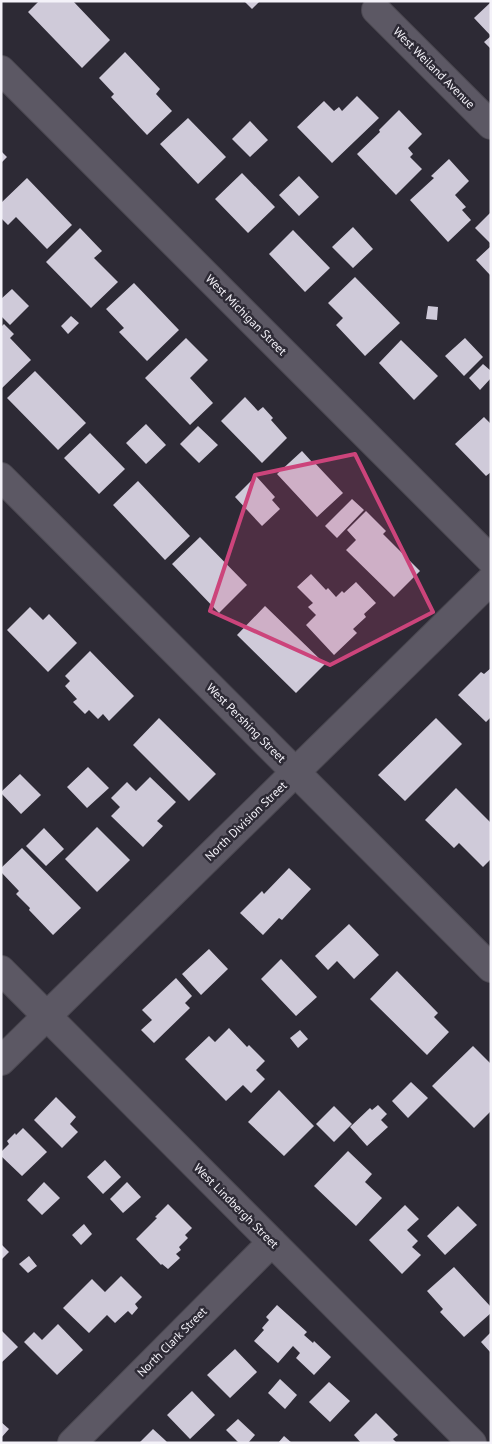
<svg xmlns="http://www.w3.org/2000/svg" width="492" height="1444" font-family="'PT Sans',sans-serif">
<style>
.building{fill:#cfcad9}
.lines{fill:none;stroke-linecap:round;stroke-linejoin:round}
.street-casing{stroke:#4b4851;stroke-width:30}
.street{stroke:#5c5864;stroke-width:28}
.marked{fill:#cc447b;fill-opacity:0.2;stroke:#cc447b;stroke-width:4;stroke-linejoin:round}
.labels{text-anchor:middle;stroke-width:5;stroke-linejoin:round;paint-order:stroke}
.street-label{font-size:12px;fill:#f4f2f9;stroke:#2d2a35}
</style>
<rect width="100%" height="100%" fill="#2d2a35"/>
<!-- building -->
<path class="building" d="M39,1H73L110,40L82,68L28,12Z
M244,1H260L252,9Z
M491,2V49L484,42L491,36L474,18Z
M125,52L160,89L156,94L172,111L147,135L111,97L114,94L99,78Z
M357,96L379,118L332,163L297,127L324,101L334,111L339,107L342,111Z
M399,110L422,134L408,148L413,154L410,157L422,169L396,195L357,154L380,132L379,130Z
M188,118L226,157L198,184L160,144Z
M250,121L268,140L250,157L232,139Z
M1,151L7,157L1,163Z
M449,159L469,181L455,195L466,207L462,210L471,220L448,242L410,200L434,178L431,176Z
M242,173L275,207L248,233L215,199Z
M299,176L319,197L299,216L279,195Z
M27,178L72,225L47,249L16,217L8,225L1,218V203Z
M491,212V244L475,228Z
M353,227L373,249L353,268L332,247Z
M80,228L102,251L94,258L118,282L91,308L46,262Z
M293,230L330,268L305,292L269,254Z
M491,246V276L476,260Z
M355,277L400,323L365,356L336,325L343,318L328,303Z
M134,283L179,330L147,361L119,332L124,328L106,309Z
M12,289L29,306L10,325L1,316V299Z
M428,306L438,307L437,320L426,319Z
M71,316L79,323L68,334L61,326Z
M4,324L14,334L10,338L31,360L1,389V327Z
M186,338L208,360L190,378L213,403L190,425L145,378Z
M465,338L483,357L464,376L445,356Z
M401,340L438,376L414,400L379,363Z
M483,364L491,371V378L480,390L469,378Z
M35,371L86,423L58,450L7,398Z
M245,397L258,411L263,407L273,418L271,420L287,438L262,463L221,421Z
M484,417L491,424V472L486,476L455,444Z
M146,424L166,445L146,464L126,443Z
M198,426L218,445L199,463L180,444Z
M90,433L125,469L99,494L64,458Z
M302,451L312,462L313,461L343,493L317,517L277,474Z
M256,476L275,497L272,500L280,509L262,526L235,497Z
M138,481L190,536L165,560L113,505Z
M352,499L364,510L337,538L325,526Z
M366,511L386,531L383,534L420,571L394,597L346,550L356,540L347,530Z
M200,537L247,585L219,613L172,564Z
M311,574L326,590L328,588L336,597L342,591L344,593L356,582L376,603L364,614L366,617L353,629L357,633L334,655L306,625L316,615L308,607L313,603L297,587Z
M265,606L325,664L296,693L237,635Z
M30,607L43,620L49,614L77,643L48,672L7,630Z
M90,651L134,696L109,721L103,714L98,719L89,710L85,714L73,702L77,699L65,686L70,681L65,676Z
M491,668V717L486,722L458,695L481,672L484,674Z
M159,718L216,774L189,801L133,745Z
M436,718L462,744L405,801L378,775Z
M88,767L109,788L87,808L67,787Z
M20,774L41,795L21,814L1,793V792Z
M150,777L176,802L157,821L163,826L143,847L111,816L120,807L111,798L127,782L136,791Z
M456,788L491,823V859L483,867L459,843L454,848L425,820Z
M97,827L130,860L97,892L65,859Z
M44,828L64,849L46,866L26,846Z
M22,848L81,908L53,935L29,910L30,908L16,894L19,891L1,872V868Z
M289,868L311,889L282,920L279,918L263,935L240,913L262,891L264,894Z
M349,924L379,955L354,979L337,961L328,970L315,956Z
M209,949L228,969L201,995L182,974Z
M281,959L317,997L296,1016L261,979Z
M397,971L438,1013L434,1017L449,1032L427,1055L370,999Z
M176,978L192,996L185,1003L190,1008L154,1043L141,1030L152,1020L142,1010Z
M229,1028L247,1047L249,1045L265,1061L256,1070L265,1079L251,1093L243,1085L226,1101L185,1059L209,1036L215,1042Z
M300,1030L308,1039L298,1048L290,1038Z
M473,1046L491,1064V1111L474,1128L432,1086Z
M411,1082L428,1098L408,1118L392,1101Z
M279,1090L314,1126L284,1156L248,1122Z
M56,1097L76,1117L70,1124L78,1132L62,1148L34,1120Z
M378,1105L387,1114L381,1120L388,1127L367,1146L350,1127L370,1108L372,1110Z
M334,1106L352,1124L334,1142L316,1124Z
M23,1128L47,1152L22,1176L1,1156V1152L9,1144L7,1141L15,1133L16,1135Z
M348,1151L372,1174L365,1182L382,1198L356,1226L314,1186Z
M105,1160L121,1177L103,1194L87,1177Z
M44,1182L60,1198L42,1215L27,1200Z
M127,1182L141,1197L123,1213L110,1199Z
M168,1204L192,1228L185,1235L188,1238L179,1247L181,1250L176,1254L180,1258L168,1269L162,1264L161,1265L136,1239L157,1218L155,1217Z
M405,1205L419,1219L407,1230L418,1241L412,1247L421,1255L402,1274L369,1240Z
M458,1206L477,1225L445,1255L427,1236Z
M84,1224L92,1234L81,1245L72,1235Z
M1,1244L9,1252L1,1260Z
M29,1256L37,1266L28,1273L19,1264Z
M454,1267L491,1307V1313L464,1337L440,1312L443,1309L427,1291Z
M121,1276L142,1297L135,1304L138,1308L132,1315L128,1311L115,1323L107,1315L89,1333L63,1308L92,1279L105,1292Z
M277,1305L307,1332L304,1335L313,1343L314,1341L331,1357L314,1375L296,1358L300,1353L293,1346L278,1363L254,1341L264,1330L262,1328L269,1320L266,1317Z
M58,1324L83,1350L57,1375L24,1342L34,1332L42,1340Z
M1,1330L18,1347L1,1363Z
M491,1332V1353L481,1342Z
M235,1349L257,1372L230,1398L207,1375Z
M280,1379L297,1395L285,1409L268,1393Z
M329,1382L350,1401L330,1422L309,1402Z
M192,1391L215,1415L190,1439L167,1415Z
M376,1413L398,1435L393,1439L397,1443H361L354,1435Z
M238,1419L255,1435L248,1443H239L226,1430Z
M1,1422L9,1429L1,1438Z
M153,1429L165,1440L168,1443H139Z
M284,1436L292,1443H278Z"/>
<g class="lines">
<defs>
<path id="street" d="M376,10L491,125
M1,70L491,560
M1,477L491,968
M1,970L472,1443
M1,1061L491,580
M72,1443L272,1242"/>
</defs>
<!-- street casing -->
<use href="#street" class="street-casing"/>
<!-- street -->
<use href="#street" class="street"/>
</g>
<!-- marked area -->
<path class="marked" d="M355,454L433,612L330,665L210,611L255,475Z"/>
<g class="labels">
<!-- street labels -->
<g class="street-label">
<text transform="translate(434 68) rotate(45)" y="4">West Weiland Avenue</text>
<text transform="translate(246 315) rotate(45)" y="4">West Michigan Street</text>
<text transform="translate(246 723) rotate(45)" y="4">West Pershing Street</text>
<text transform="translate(246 821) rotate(-44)" y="4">North Division Street</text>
<text transform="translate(236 1206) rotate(45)" y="4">West Lindbergh Street</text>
<text transform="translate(172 1342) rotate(-45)" y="4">North Clark Street</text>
</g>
</g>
<!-- border -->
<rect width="492" height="1444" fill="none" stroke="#f4f2f9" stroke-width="5"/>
</svg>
